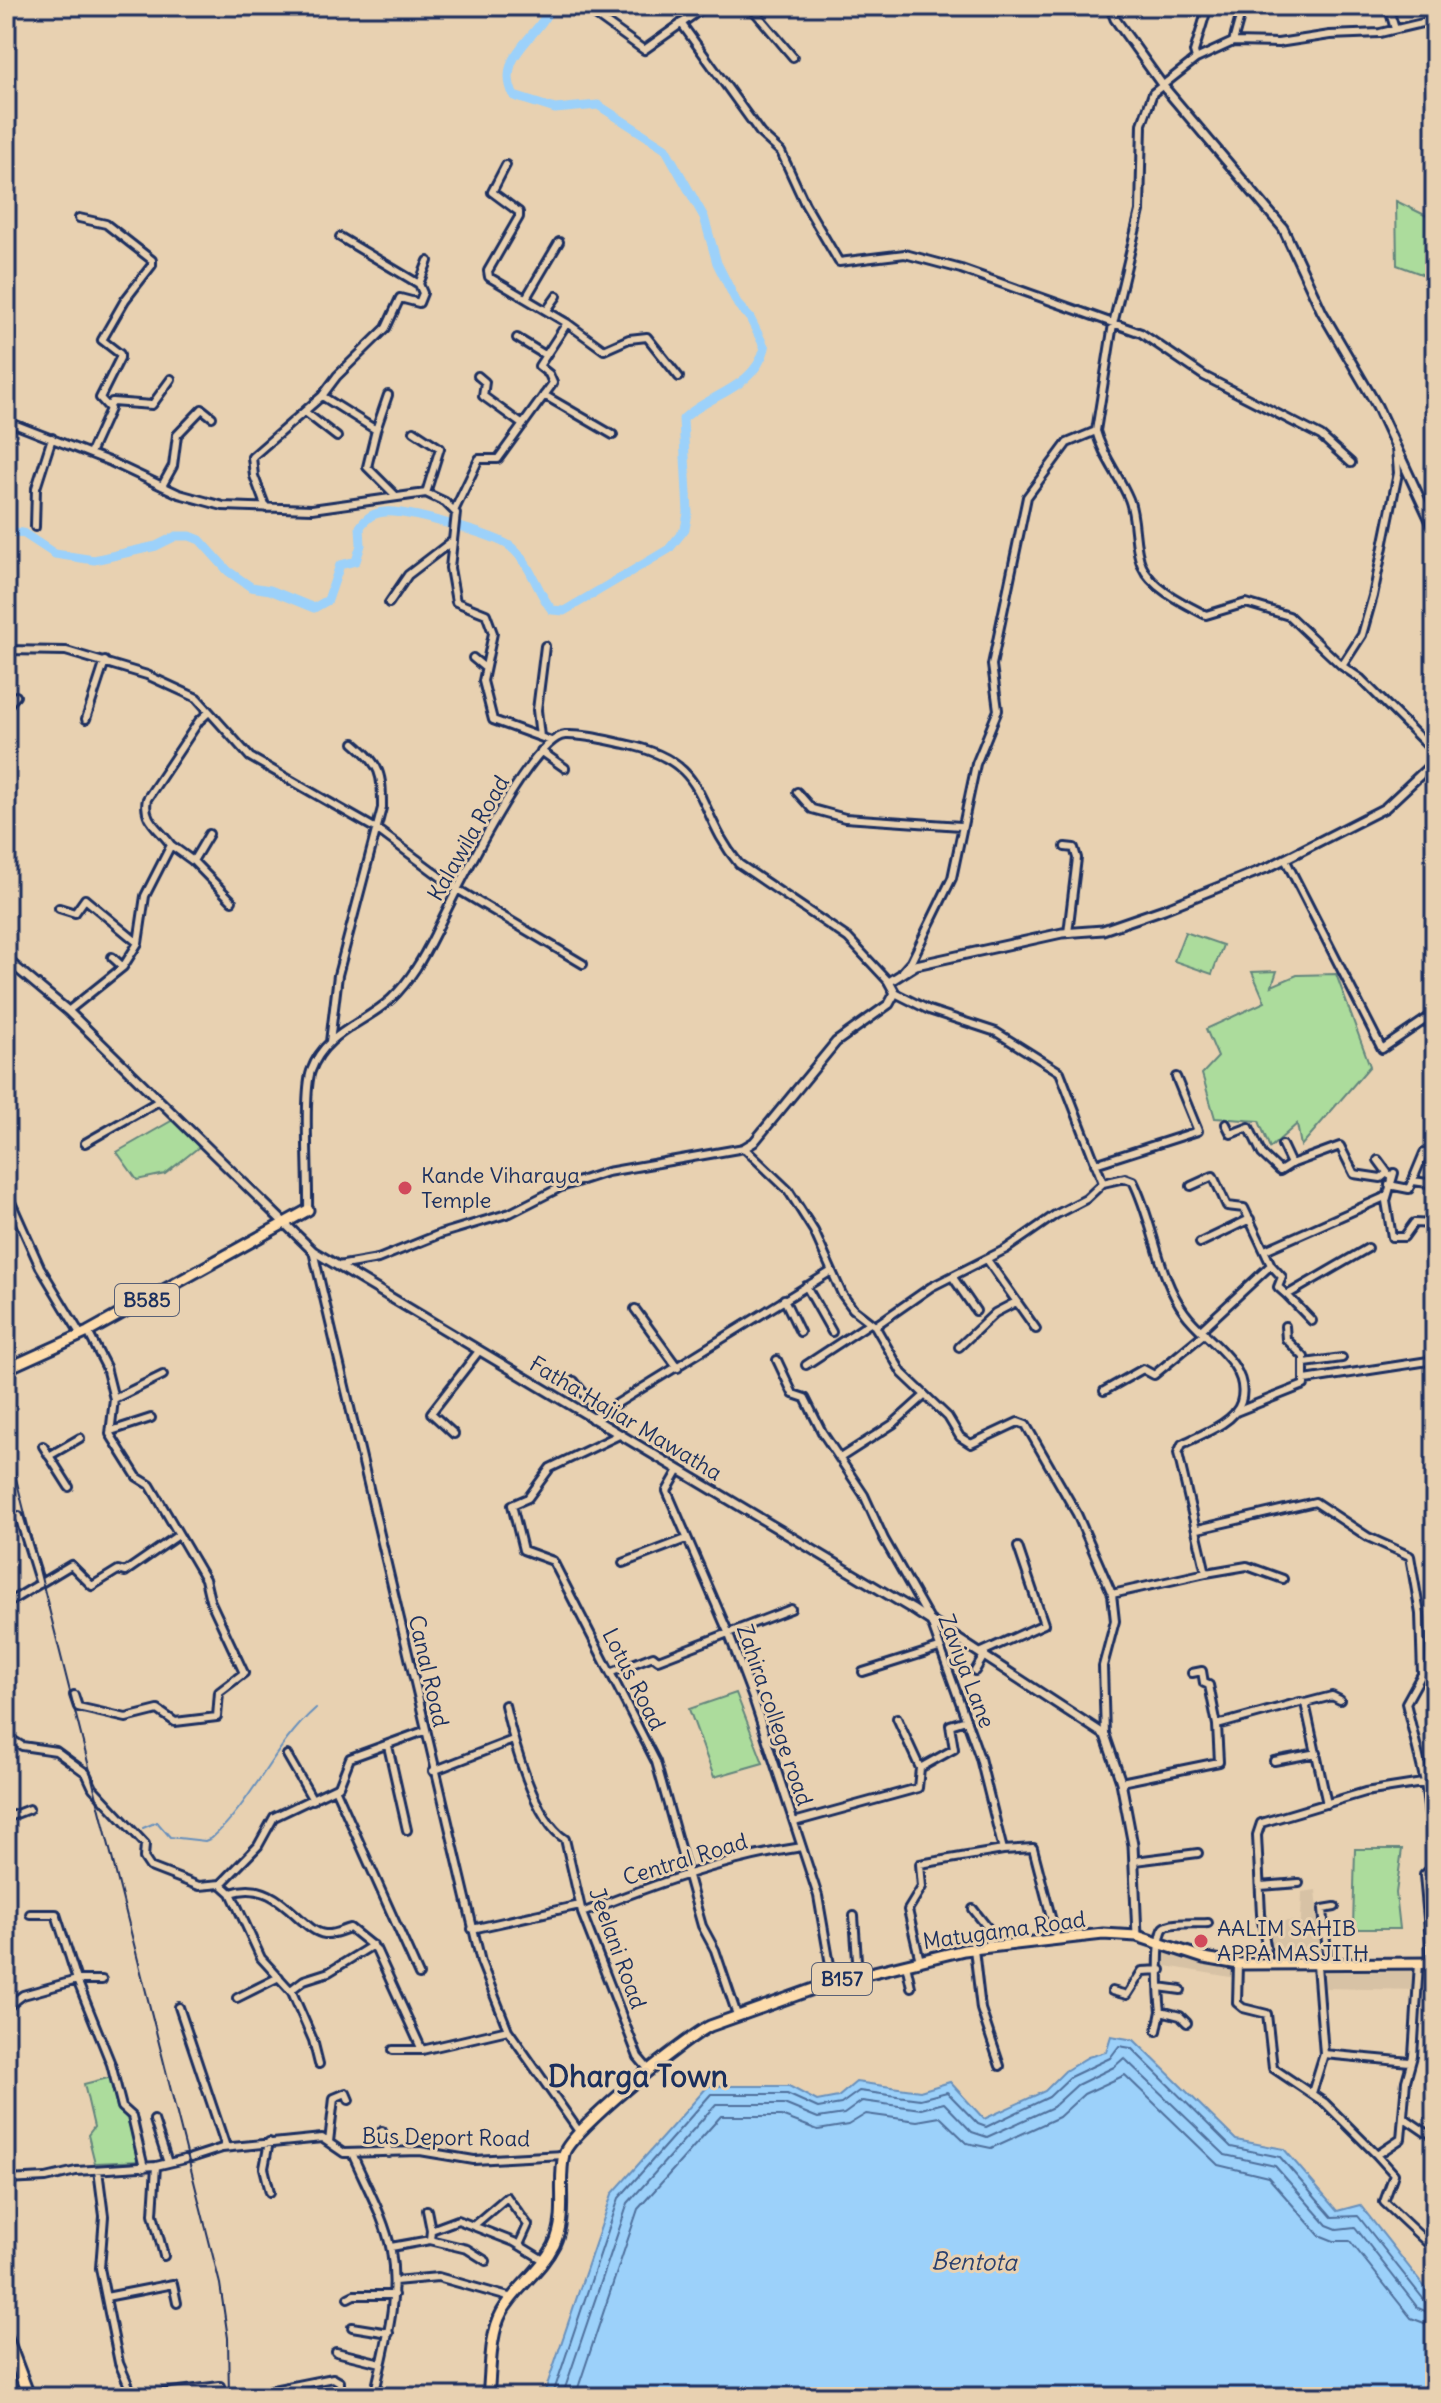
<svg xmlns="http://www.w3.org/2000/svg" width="1441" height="2403" font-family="Delius,sans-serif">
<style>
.built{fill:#d7c2a5}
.green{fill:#acdc9c;stroke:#64867d;stroke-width:2}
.water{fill:#9cd1fa;stroke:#6890bc;stroke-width:2}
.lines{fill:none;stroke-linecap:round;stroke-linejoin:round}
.shore{stroke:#4f709c;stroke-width:2}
.stream{stroke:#6890bc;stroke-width:2}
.river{stroke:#9cd1fa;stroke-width:9}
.minor-casing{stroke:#1b2f5e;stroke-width:12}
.tertiary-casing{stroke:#1b2f5e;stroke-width:13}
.primary-casing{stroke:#1b2f5e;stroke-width:15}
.trunk-casing{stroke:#1b2f5e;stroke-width:16}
.minor{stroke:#e8d1b1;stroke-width:6}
.tertiary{stroke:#e8d1b1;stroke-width:7}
.primary{stroke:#fddcac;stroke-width:9}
.trunk{stroke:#fddcac;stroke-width:10}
.rail{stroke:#1b2f5e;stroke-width:2}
.poi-dot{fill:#d1495b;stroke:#e8d1b1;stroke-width:3}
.labels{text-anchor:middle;stroke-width:6;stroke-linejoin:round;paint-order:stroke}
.shield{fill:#e8d1b1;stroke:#586077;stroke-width:2}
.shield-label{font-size:20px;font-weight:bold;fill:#1b2f5e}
.street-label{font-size:22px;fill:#1b2f5e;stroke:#e8d1b1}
.poi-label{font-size:22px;fill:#1b2f5e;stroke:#e8d1b1;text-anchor:start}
.water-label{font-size:24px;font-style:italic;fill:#283f6e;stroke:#e8d1b1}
.district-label{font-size:30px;font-weight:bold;fill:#1b2f5e;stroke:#e8d1b1}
</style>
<rect width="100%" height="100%" fill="#e8d1b1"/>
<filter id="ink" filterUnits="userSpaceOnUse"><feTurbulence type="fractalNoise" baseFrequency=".0125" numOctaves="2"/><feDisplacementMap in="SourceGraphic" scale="16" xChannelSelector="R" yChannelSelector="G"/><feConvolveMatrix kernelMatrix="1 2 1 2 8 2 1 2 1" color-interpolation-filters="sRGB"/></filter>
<g filter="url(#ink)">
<!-- built -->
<path class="built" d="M1316,1890L1323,1959L1270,1964L1265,1921H1301L1302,1892Z
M1162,1945L1236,1964V1978L1166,1966L1160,1956Z
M1416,1965L1415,1990L1325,1988L1319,1968Z"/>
<!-- green -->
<path class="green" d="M1396,201L1435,220V279L1397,265Z
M1185,932L1223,945L1212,974L1174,961Z
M1277,971L1272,986L1297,975L1336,974L1370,1066L1301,1146L1297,1124L1270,1148L1259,1121L1215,1118L1202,1074L1218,1057L1206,1029L1265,1002L1252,972Z
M173,1120L199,1147L165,1174L137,1180L117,1152Z
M736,1693L763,1763L714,1777L689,1709Z
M1355,1849H1402L1396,1893L1400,1929H1353Z
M112,2077L142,2161L95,2163L88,2135L94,2127L84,2084Z"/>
<!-- water -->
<path class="water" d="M1111,2036L1134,2040L1236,2140L1284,2149L1337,2211L1360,2205L1435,2300V2397H543L612,2194L708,2086H789L817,2101L838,2097L856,2082L920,2091L950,2082L984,2119L1045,2091L1065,2071L1088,2057L1106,2052Z"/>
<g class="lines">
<!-- shore -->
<path class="shore" d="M552,2397L619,2198L711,2094H787L818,2108L841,2104L859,2091L920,2099L947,2092L978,2124L986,2127L1049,2097L1070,2077L1110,2058L1119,2046L1131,2048L1231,2147L1280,2157L1332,2217L1358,2216L1425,2301L1435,2304
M562,2397L628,2203L716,2104H784L818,2118L844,2114L862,2101L921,2109L944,2103L972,2132L987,2137L1053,2107L1077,2085L1114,2067L1124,2058L1225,2155L1275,2166L1327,2225L1337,2229L1355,2227L1418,2308L1435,2315
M575,2397L638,2209L721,2116H781L818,2130L848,2125L866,2114L917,2121L940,2117L967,2143L991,2148L1059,2117L1084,2094L1125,2075L1218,2165L1268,2177L1319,2235L1334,2241H1350L1411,2318L1435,2327"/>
<!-- stream -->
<path class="stream" d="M143,1828L157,1822L170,1837L205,1841L212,1838C254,1800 273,1746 316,1708"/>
<!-- river -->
<path class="river" d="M6,531L23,533L55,554L94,560L156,546L176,536H190L200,540L228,571L251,587L270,590L314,608L328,600L340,565L356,561L361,545L360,527C367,517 373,513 385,512C406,510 496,535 511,547C532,565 536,590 552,610L564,611L669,549L685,529L688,513L683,419C709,394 754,389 765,348L750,318L738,305L717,263L704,217L665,148L598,105L555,109L514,96C494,56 539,38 551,6"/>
<defs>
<path id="minor" d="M583,6L644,50L706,6
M750,6L793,57
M1388,6L1395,29
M681,23L761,134L781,152L805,204L839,262L905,254L961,269L1141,333L1204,376L1321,436L1351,463
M1233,42L1243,6
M1196,59L1194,52L1208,6
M506,165L492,192L519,212V217L488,271L489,277L567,323L604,350L629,339L647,337L679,377
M79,218L106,224L152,260V265L125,300L102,340L120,354V358L100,398L110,409L90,453
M340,237L419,284
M526,298L559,242
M547,310L557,296
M517,338L545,355
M478,376L485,382L483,396L523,425
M544,395L613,435
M109,406L112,402L152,405L171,379
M305,412L337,437
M6,421L111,462L179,494L223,506L312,509L426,493L445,502L456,513L450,568L456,602L486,614L493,633L483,681L493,720L551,741
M376,430L388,395
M414,431L440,448L426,493
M1096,431C1103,457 1119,475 1129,499C1137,519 1133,546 1142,566C1152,589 1185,604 1206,615L1246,603L1289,616L1342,666L1361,679L1435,753
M162,486L173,466L177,435L202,409L212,417
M397,497L367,467L376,430L322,396L337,376L386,328L400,298L419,303L423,293L419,284L428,261
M266,508L254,476L252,457L322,396
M455,509L479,459H498L553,383L549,374L539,366L567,323
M35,527L36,488L52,438
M389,603L408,575L451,542
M6,650L66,651L147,675L197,698L250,757L378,830L457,889L583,964
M473,658L485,668
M1342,666L1362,635L1373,596L1398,473L1396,448
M6,707L16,696
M86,719L105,661
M540,737L537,710L545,646
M541,751L565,768
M797,792L812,809L845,818L961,826
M171,845L193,861L232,901
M1065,847L1074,848L1077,858L1068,933
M1285,859L1382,1049L1435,1013
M193,861L209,834
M59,908L75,913L85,899L138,943
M112,957L123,967
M903,971L911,962L952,878L976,764L998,710L992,665L1027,497L1067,443L1096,431L1113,324L1140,211L1142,124L1153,93L1196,59L1233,42L1278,43L1330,35L1380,33L1435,20
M895,993L929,1010L996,1032L1060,1072L1103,1183L1125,1178L1133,1181C1154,1222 1157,1275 1185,1313C1203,1339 1252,1364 1241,1402C1235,1423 1200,1435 1182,1444L1178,1453L1206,1573L1112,1594
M68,1011L123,967L138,943L145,896L171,845C159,828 142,820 147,799L199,721L209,712
M330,1042L338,975L382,808C382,773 381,766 354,743
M1226,1124L1231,1134L1249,1127L1262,1154L1280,1171L1291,1164
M85,1143L157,1102
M1282,1145L1291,1164L1340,1146L1354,1174L1381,1178L1387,1173
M1378,1160L1389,1175
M1095,1164L1198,1131L1176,1077
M1394,1173L1386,1201L1392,1237H1404L1414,1223L1435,1224
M1413,1181L1435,1184
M1389,1185L1409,1189L1424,1153L1435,1158
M1191,1186L1213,1176L1227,1206L1244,1208L1271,1265L1202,1329
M6,1191L40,1267L81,1335
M308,1210C309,1181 303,1093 311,1071C325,1032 364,1024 391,999C410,981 423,958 435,934C452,899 530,738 565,735C585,734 606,740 625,744C713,762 693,809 739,864L848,938L889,982
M1200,1243L1250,1219
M1265,1250L1387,1196
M313,1251L481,1962L508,2030L578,2130
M988,1261L1036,1329
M1271,1265L1282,1277L1278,1287L1287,1295L1368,1248
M338,1266L378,1259L440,1234L510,1213L561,1187L607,1172L744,1148L788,1190L814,1231L842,1294L853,1309L875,1326L902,1373L948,1417L960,1437L971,1444L1018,1422L1026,1425L1077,1514L1112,1594L1115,1621L1103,1666L1105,1735
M954,1279L976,1311
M806,1286L832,1332
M1287,1295L1312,1321
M784,1299L800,1332
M635,1309L678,1368
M875,1326L931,1287L1006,1249L1055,1215L1086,1199L1103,1183
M88,1332L106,1367L114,1399L163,1375
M959,1347L995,1313L1016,1302
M777,1360L793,1394L805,1398L822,1432L864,1495L884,1539L931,1622L980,1758L1003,1850L920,1864L922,1887L908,1910L920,1961
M1305,1363L1342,1358
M806,1365L870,1323
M1305,1380L1435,1360
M574,1381L599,1413
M1104,1391L1143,1369L1154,1375L1205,1333
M1236,1412L1304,1385V1357L1286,1339L1285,1326
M592,1419L830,1272
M111,1431L151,1418
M454,1434L431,1413L479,1351
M619,1435L550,1468L528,1498L512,1505L523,1550L553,1561L656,1762L702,1926L715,1950L737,2015
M43,1446L69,1487
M49,1456L80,1438
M840,1458L893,1424L923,1397
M679,1470L667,1491L728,1632L754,1701L818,1896L833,1982
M6,1521L19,1516L40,1584
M1198,1529L1315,1502L1368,1537L1410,1556L1420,1614L1422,1674L1406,1703L1425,1782L1435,1865L1424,1875L1432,1963
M623,1563L686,1539
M1206,1573L1247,1566L1283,1579
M6,1604L71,1565L92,1586L118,1570L125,1572L177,1536
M982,1652L1044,1624L1018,1547
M975,1671L985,1654
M612,1672L653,1656L658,1660L791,1609
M863,1672L939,1648
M1192,1673L1202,1671L1204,1683L1209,1685L1217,1725
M74,1695L78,1707L126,1718L158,1710L175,1722L217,1717L219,1692L244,1673L210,1600L205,1579L150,1485L137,1477L110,1434L114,1399
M1305,1703L1332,1696L1340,1700
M505,1705C513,1740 534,1820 565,1839L582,1913L638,2057L649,2070
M897,1718L920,1768
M6,1736L22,1746L56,1751L86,1773L93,1788L145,1844L144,1858L150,1867L199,1886L221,1884L258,1846L274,1817L339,1786L350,1758L424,1731
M388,1746L407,1830
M287,1755L313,1800
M1274,1761L1317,1753
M433,1771L513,1740
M1121,1782L1219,1762L1217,1725L1300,1702L1305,1703L1327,1804
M335,1788L419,1975
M6,1818L29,1809
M794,1822L918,1788L920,1768L954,1749L950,1725L966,1720
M1003,1850L1033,1848L1057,1940
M1135,1861L1198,1853
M221,1884L231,1893L261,1958L292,1992L313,2040L319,2064
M1260,1886L1299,1883
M231,1893C279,1877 299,1931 325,1934C333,1935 342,1930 350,1928L376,1949L422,2050
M973,1909L987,1927L990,1947
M582,1913C652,1885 726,1858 802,1847
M30,1914H56L77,1980H102
M854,1916L858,1975
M472,1929L580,1905
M974,1949L981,2009L1000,2066
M906,1964L911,1987
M1238,1964L1237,2003L1243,2008L1267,2014L1273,2068L1325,2103L1377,2155L1401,2139L1406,2081L1413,2056L1419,1963
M1328,1964L1323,1909L1335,1907
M1269,1965L1261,1914L1257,1835L1261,1823L1365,1792L1435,1781
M1317,1965L1324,2054L1410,2062
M1159,1987L1181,1990
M291,1990L304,1980L329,1972L373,1945
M1112,1991L1127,1995L1142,1971L1161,1970
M237,1998L279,1977
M179,2007L226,2147
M6,2008L23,1995L77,1980L111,2064L122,2107L132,2116L144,2168
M1187,2023L1180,2016L1161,2011C1159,1997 1156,1938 1164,1928C1170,1921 1199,1924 1208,1923
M1157,2031L1161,2011
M393,2050H422L508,2030
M1312,2093L1324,2054
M1403,2117L1425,2132L1435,2135
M154,2120L168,2163
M382,2131L389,2153
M269,2142L264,2168L270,2192
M329,2142L334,2098L346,2093L349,2100
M352,2153C365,2184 385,2218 391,2251C400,2301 384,2348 374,2397
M1377,2155L1394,2174L1384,2202L1435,2250
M191,2158L222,2148L322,2138L344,2153L420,2151L474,2160L563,2155
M156,2166L153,2214L164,2256
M98,2170L104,2216L100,2268L119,2363L131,2391L139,2396L220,2386
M6,2180L46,2178L76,2171L156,2166L185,2159
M427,2210L431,2230
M473,2226L514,2242L545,2261
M430,2240L467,2249L486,2261
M391,2247L430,2240L431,2230L458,2220L473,2226L507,2197L528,2225L519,2245
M395,2281L438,2277L512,2298
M106,2297L173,2284L177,2303
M348,2298L354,2295H394
M352,2327L389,2333
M336,2352L381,2363
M268,2391L333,2378L340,2382V2391L375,2393
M12,2397L27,2392"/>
<path id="tertiary" d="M1110,6L1115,19L1163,86L1283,228L1322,312L1377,406L1435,531
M6,959L68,1011L313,1251L912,1609L1105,1735L1121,1782L1133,1845L1137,1936
M744,1148L754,1142L836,1042L889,1004L895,993L889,982L916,965L1062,933L1103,930L1164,909L1269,867L1385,808L1435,761"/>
<path id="primary" d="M6,1369L88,1332L308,1210
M488,2397C491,2372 489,2335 502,2312C516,2287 541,2271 554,2245C568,2215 557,2184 564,2154C569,2132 685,2038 710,2026L833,1982L964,1950L1103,1934L1137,1936L1204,1958L1239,1964L1435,1963"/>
<path id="trunk" d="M6,2336L29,2397"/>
</defs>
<!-- minor casing -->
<use href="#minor" class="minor-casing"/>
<!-- tertiary casing -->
<use href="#tertiary" class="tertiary-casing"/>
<!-- primary casing -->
<use href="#primary" class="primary-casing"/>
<!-- trunk casing -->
<use href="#trunk" class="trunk-casing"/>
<!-- minor -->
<use href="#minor" class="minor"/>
<!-- tertiary -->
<use href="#tertiary" class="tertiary"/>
<!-- primary -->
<use href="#primary" class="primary"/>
<!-- trunk -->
<use href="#trunk" class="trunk"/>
<!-- rail -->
<path class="rail" d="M6,1439L220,2284L228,2338L229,2397"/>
</g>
</g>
<!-- markers -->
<g class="poi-dot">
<circle cx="405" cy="1188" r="8"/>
<circle cx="1201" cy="1941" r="8"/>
</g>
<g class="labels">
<!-- shield labels -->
<g class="shield">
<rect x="115" y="1284" width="64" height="32" rx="6"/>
<rect x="812" y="1963" width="60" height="32" rx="6"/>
</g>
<g class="shield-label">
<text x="147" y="1307">B585</text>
<text x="842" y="1986">B157</text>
</g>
<!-- street labels -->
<g class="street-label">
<text transform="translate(468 838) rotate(-60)" y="8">Kalawila Road</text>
<text transform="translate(626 1418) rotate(31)" y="8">Fatha Hajiar Mawatha</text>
<text transform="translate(429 1671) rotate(77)" y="8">Canal Road</text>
<text transform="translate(967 1671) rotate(69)" y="8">Zaviya Lane</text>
<text transform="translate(634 1679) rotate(63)" y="8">Lotus Road</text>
<text transform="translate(775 1715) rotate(71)" y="8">Zahira college road</text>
<text transform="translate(685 1859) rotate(-17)" y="8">Central Road</text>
<text transform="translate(1004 1930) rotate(-8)" y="8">Matugama Road</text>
<text transform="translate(618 1948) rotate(70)" y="8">Jeelani Road</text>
<text transform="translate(446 2137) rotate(1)" y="8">Bus Deport Road</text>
</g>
<!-- poi labels -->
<g class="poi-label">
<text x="421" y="1183">Kande Viharaya<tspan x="421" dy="25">Temple</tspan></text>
<text x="1217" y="1936">AALIM SAHIB<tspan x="1217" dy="25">APPA MASJITH</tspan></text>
</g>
<!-- water labels -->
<g class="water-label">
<text transform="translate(974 2262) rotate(1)" y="8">Bentota</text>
</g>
<!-- district labels -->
<g class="district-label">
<text x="638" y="2087">Dharga Town</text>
</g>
</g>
<!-- margin -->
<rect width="1441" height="2403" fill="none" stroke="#e8d1b1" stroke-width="32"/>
<rect x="16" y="16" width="1409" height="2371" fill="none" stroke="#1b2f5e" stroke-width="3" filter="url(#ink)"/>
</svg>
